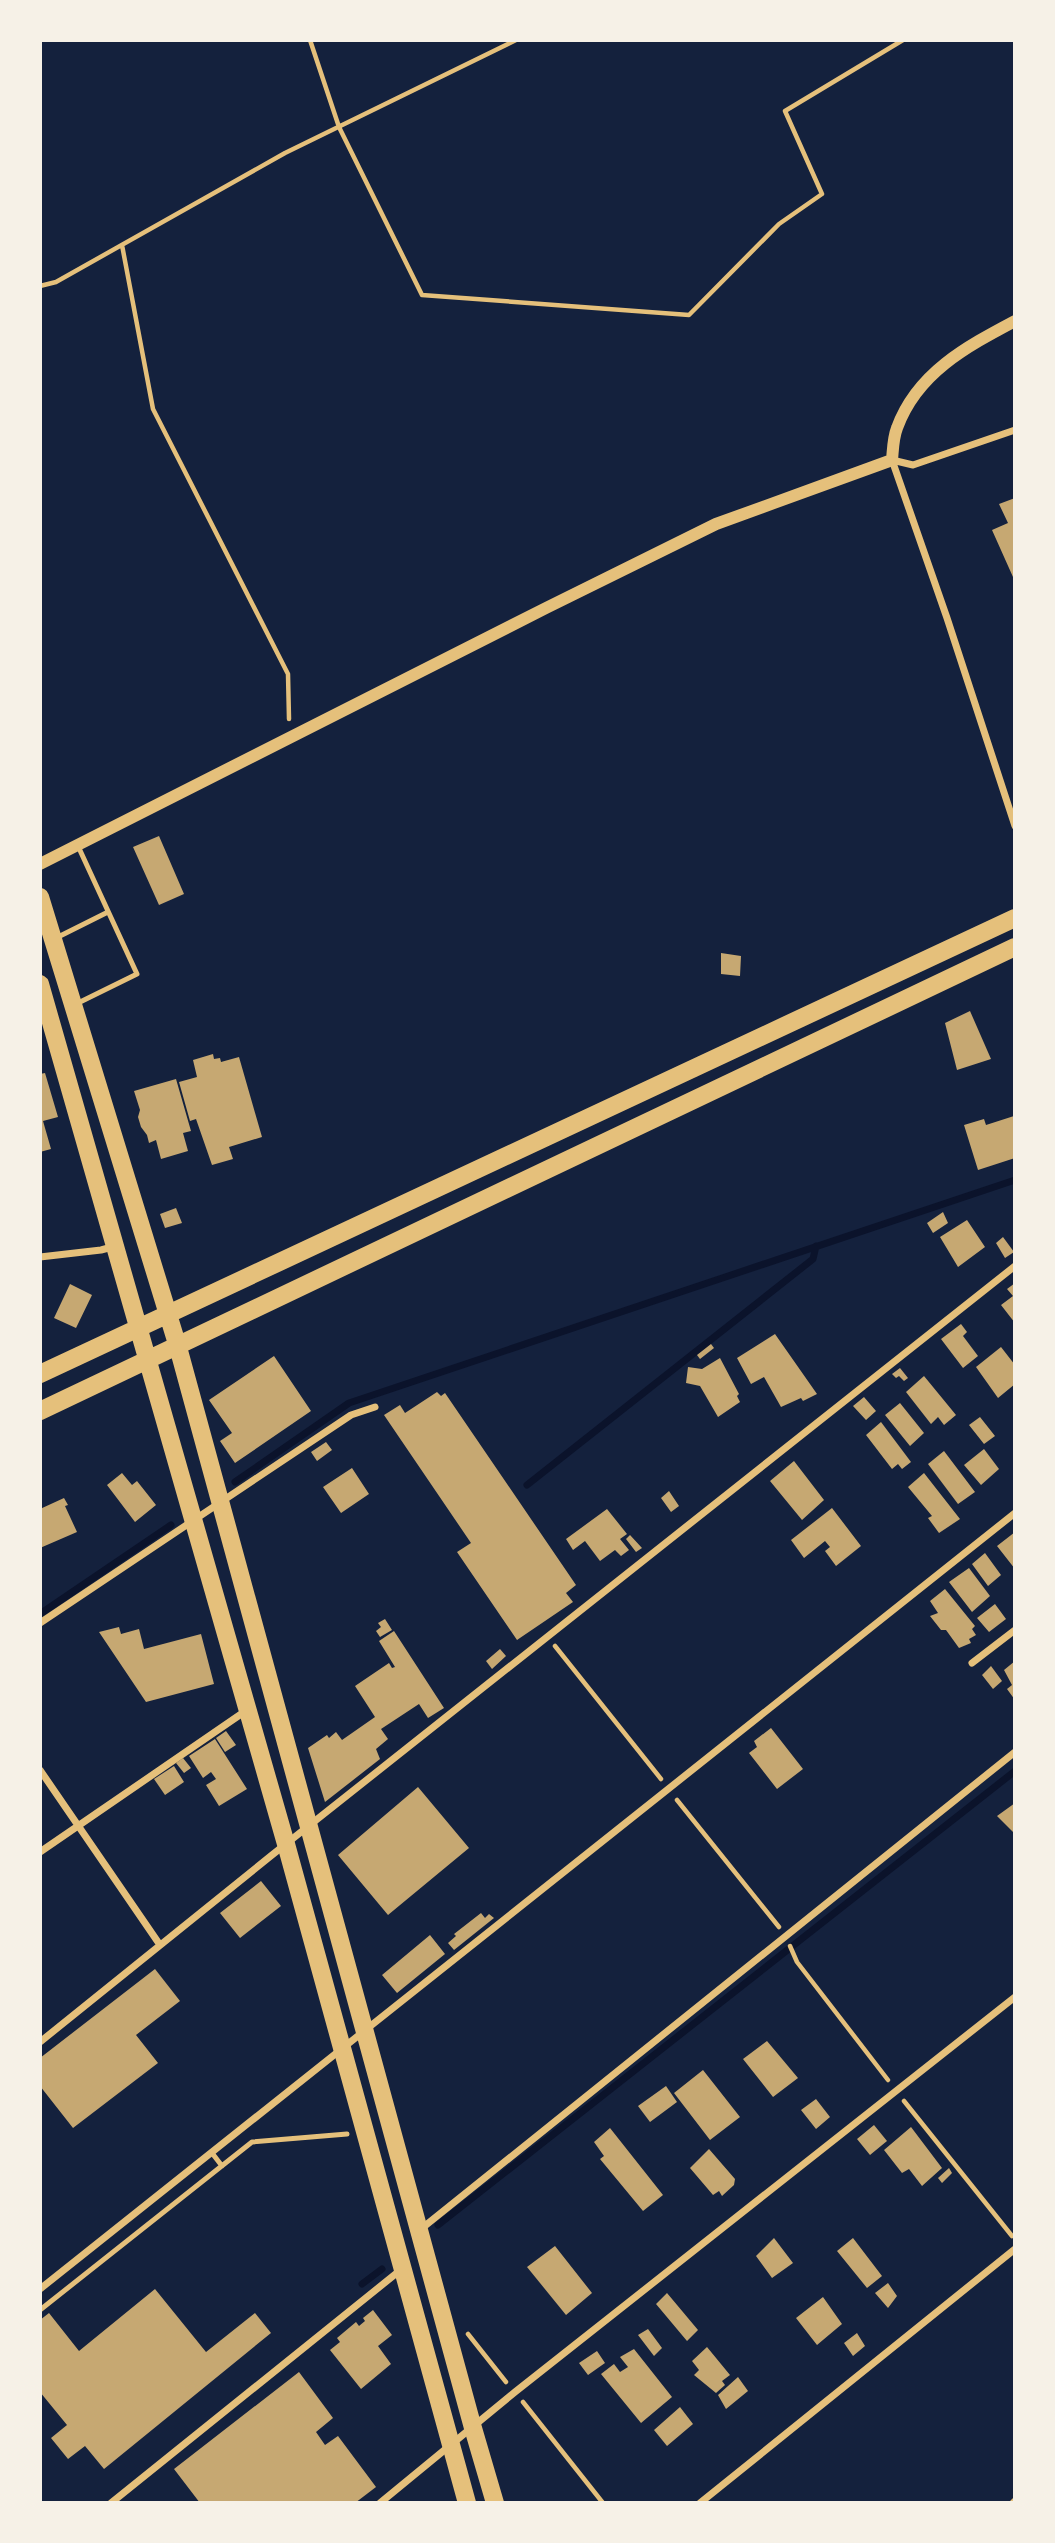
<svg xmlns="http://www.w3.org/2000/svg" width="1055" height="2543" font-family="'Work Sans',sans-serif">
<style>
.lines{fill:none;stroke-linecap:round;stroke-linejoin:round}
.stream{stroke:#0b132b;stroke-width:7}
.building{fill:#c6a872}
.path{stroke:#e5c07b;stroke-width:4.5}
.service{stroke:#e5c07b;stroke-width:5}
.minor{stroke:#e5c07b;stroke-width:7}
.tertiary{stroke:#e5c07b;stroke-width:12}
.primary{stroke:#e5c07b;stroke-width:18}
</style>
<rect width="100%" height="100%" fill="#14213d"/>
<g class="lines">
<!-- stream -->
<path class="stream" d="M235,1482L349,1403L1015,1180
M527,1485L813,1259L816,1246
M40,1614L171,1525
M438,2225L1015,1771
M362,2284L382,2269"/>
</g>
<!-- building -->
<path class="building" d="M1015,498V576L1013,577L992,530L1008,523L999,504Z
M159,836L184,894L159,905L133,847Z
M721,953L741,956L740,976L721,974Z
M970,1011L991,1059L957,1070L945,1023Z
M213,1054L214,1059L220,1058L221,1062L239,1057L262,1137L229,1147L233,1159L212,1165L196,1119L190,1121L179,1082L197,1077L193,1060Z
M45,1073L58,1117L43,1121L51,1149L40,1152V1074Z
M176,1079L191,1131L183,1133L188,1151L161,1159L156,1140L149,1143L147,1135L141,1127L138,1117L140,1110L134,1091Z
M1014,1116L1015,1158L978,1170L964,1125L984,1119L986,1125Z
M176,1208L182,1223L165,1228L160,1214Z
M943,1212L948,1223L933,1233L927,1223Z
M967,1220L985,1247L958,1267L940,1237Z
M1003,1237L1014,1252L1005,1258L996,1243Z
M1015,1283V1323L1001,1305L1013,1296L1007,1289Z
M70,1284L92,1295L76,1328L54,1318Z
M961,1324L967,1332L963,1336L978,1356L963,1368L941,1339Z
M775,1334L817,1394L803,1401L801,1398L781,1407L764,1377L751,1384L737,1358Z
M711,1344L714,1348L700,1359L697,1355Z
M1001,1347L1015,1365V1384L998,1398L976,1367Z
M274,1356L311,1411L235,1463L220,1441L232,1433L209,1400Z
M720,1358L739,1394L737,1396L740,1402L718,1417L700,1386L686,1383L688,1367L702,1369Z
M900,1368L908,1378L904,1381L899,1376L896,1378L892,1374Z
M924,1376L956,1415L944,1425L938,1417L931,1424L906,1392Z
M437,1392L441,1396L445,1393L576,1585L566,1593L573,1602L517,1640L457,1552L471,1543L384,1415L400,1405L405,1413Z
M864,1397L876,1411L866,1420L853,1406Z
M900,1403L924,1433L910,1446L885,1415Z
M980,1417L995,1436L984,1444L969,1425Z
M881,1422L911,1462L902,1469L898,1464L892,1469L866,1435Z
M326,1442L332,1450L317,1461L311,1452Z
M984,1449L999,1469L981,1485L964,1465Z
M944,1451L975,1492L958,1504L928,1464Z
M794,1461L824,1500L802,1520L770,1481Z
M352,1468L369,1494L341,1513L323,1487Z
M122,1473L132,1485L137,1481L156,1505L135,1522L107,1485Z
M924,1473L960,1519L939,1533L928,1518L932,1516L908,1487Z
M669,1491L679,1506L671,1512L661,1498Z
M64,1498L68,1505L65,1506L77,1532L40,1548V1509Z
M832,1508L861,1546L836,1566L825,1551L830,1547L825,1541L804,1558L791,1540Z
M607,1509L627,1534L620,1539L629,1550L621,1556L615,1550L600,1561L585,1541L573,1550L566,1539Z
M1015,1532V1569L997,1546Z
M630,1535L642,1548L636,1552L626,1539Z
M985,1553L1001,1575L988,1586L972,1564Z
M969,1568L990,1596L972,1612L949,1582Z
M945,1589L975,1626L972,1629L976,1635L969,1639L971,1643L959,1648L946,1630H941L930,1616L938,1613L930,1601Z
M995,1604L1006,1619L989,1632L977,1618Z
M385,1619L392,1630L380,1637L376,1631L381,1627L378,1623Z
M119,1627L121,1634L139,1629L144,1649L201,1634L214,1684L146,1702L99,1632Z
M394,1631L444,1708L428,1718L419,1704L381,1729L388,1739L376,1749L380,1759L325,1802L308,1748L327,1735L329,1738L336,1732L342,1740L375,1717L355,1686L389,1663L392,1668L395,1667L379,1641Z
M500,1649L506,1656L492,1669L486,1661Z
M1015,1661V1700L1007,1689L1012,1685L1004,1670Z
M991,1666L1002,1681L993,1689L982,1675Z
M771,1728L803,1769L777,1789L749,1753L757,1747L754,1741Z
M226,1731L236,1745L225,1752L216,1738Z
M215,1739L247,1789L219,1806L206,1785L216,1779L211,1772L203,1778L189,1756Z
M183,1758L191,1768L184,1773L176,1763Z
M174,1766L184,1782L165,1795L154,1779Z
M418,1787L469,1848L388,1915L338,1855Z
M1015,1803V1834L997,1816Z
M261,1881L281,1906L240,1938L220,1913Z
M481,1913L485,1918L489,1914L494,1918L454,1950L448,1943L456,1936L454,1934Z
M430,1935L445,1954L397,1993L382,1975Z
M155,1969L180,2001L136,2035L158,2063L73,2128L40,2086V2058Z
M767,2041L798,2078L773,2097L743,2059Z
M703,2070L740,2117L710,2140L674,2093Z
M666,2086L677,2102L650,2122L638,2106Z
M816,2099L830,2117L816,2129L801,2110Z
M874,2125L887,2141L870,2155L857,2139Z
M911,2127L942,2168L922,2186L909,2169L902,2173L884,2150Z
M610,2128L663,2195L643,2211L600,2159L604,2156L594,2142Z
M709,2149L735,2179L734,2185L722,2196L719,2191L713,2195L690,2168Z
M949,2168L952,2173L942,2183L938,2178Z
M774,2238L793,2263L772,2278L756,2256Z
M853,2238L882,2276L867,2288L837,2251Z
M555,2246L592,2293L566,2315L527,2267Z
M888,2283L897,2296L888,2308L875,2293Z
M155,2289L206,2352L255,2313L271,2333L104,2469L85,2446L68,2459L51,2438L67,2425L40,2392V2320L49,2313L79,2351Z
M667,2293L698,2330L687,2341L656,2304Z
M823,2297L842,2324L817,2345L796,2318Z
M373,2310L392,2335L378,2346L391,2364L361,2389L330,2350L340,2342L337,2338L356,2322L359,2326L365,2321L363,2318Z
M648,2329L662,2348L654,2356L638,2335Z
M857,2333L865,2346L853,2356L844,2343Z
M707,2347L730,2375L722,2381L725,2385L716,2393L694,2375L699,2370L692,2361Z
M634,2349L672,2397L641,2423L601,2374L614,2364L620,2372L628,2367L620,2357Z
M597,2351L605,2363L588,2375L579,2363Z
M299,2372L333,2418L316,2432L325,2445L338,2436L376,2487L355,2503H200L174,2469Z
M738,2377L748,2391L726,2409L718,2395Z
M680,2407L693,2424L667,2446L654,2430Z"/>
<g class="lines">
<!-- path -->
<path class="path" d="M310,40L339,127L422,295L689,315L779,224L822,194L785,111L903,40
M122,245L153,409L288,674L289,719
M40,286L56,282L285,153L516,40
M555,1646L661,1779
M677,1800L779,1927
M790,1946L797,1962L888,2080
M904,2101L1012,2236
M468,2334L506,2382
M523,2402L603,2503"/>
<!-- service -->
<path class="service" d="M56,938L108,912
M76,1004L137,974L78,846
M212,2153L222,2166
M40,2310L252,2142L347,2134"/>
<!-- minor -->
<path class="minor" d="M892,460L947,618L1015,826
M892,460L913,465L1015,430
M40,1257L101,1250L116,1246
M40,1623L351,1415L375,1407
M972,1663L1015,1630
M40,1770L160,1945
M40,1852L247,1710
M40,2042L272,1855L1015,1266
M421,2229L1015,1752
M40,2289L1015,1513
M111,2503L403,2268
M380,2503L515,2392L1015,1997
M700,2503L1015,2249
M1013,2503L1015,2501"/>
<!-- tertiary -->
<path class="tertiary" d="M40,864L546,608L716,524L892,460C893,450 893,438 897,428C917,373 966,347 1015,321"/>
<!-- primary -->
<path class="primary" d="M40,897L178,1347L473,2428L495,2503
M40,984L286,1844L467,2503
M40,1374L1015,918
M40,1411L1015,947"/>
</g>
<!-- border -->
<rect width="1055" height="2543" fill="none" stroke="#f6f1e7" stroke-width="84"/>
</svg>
